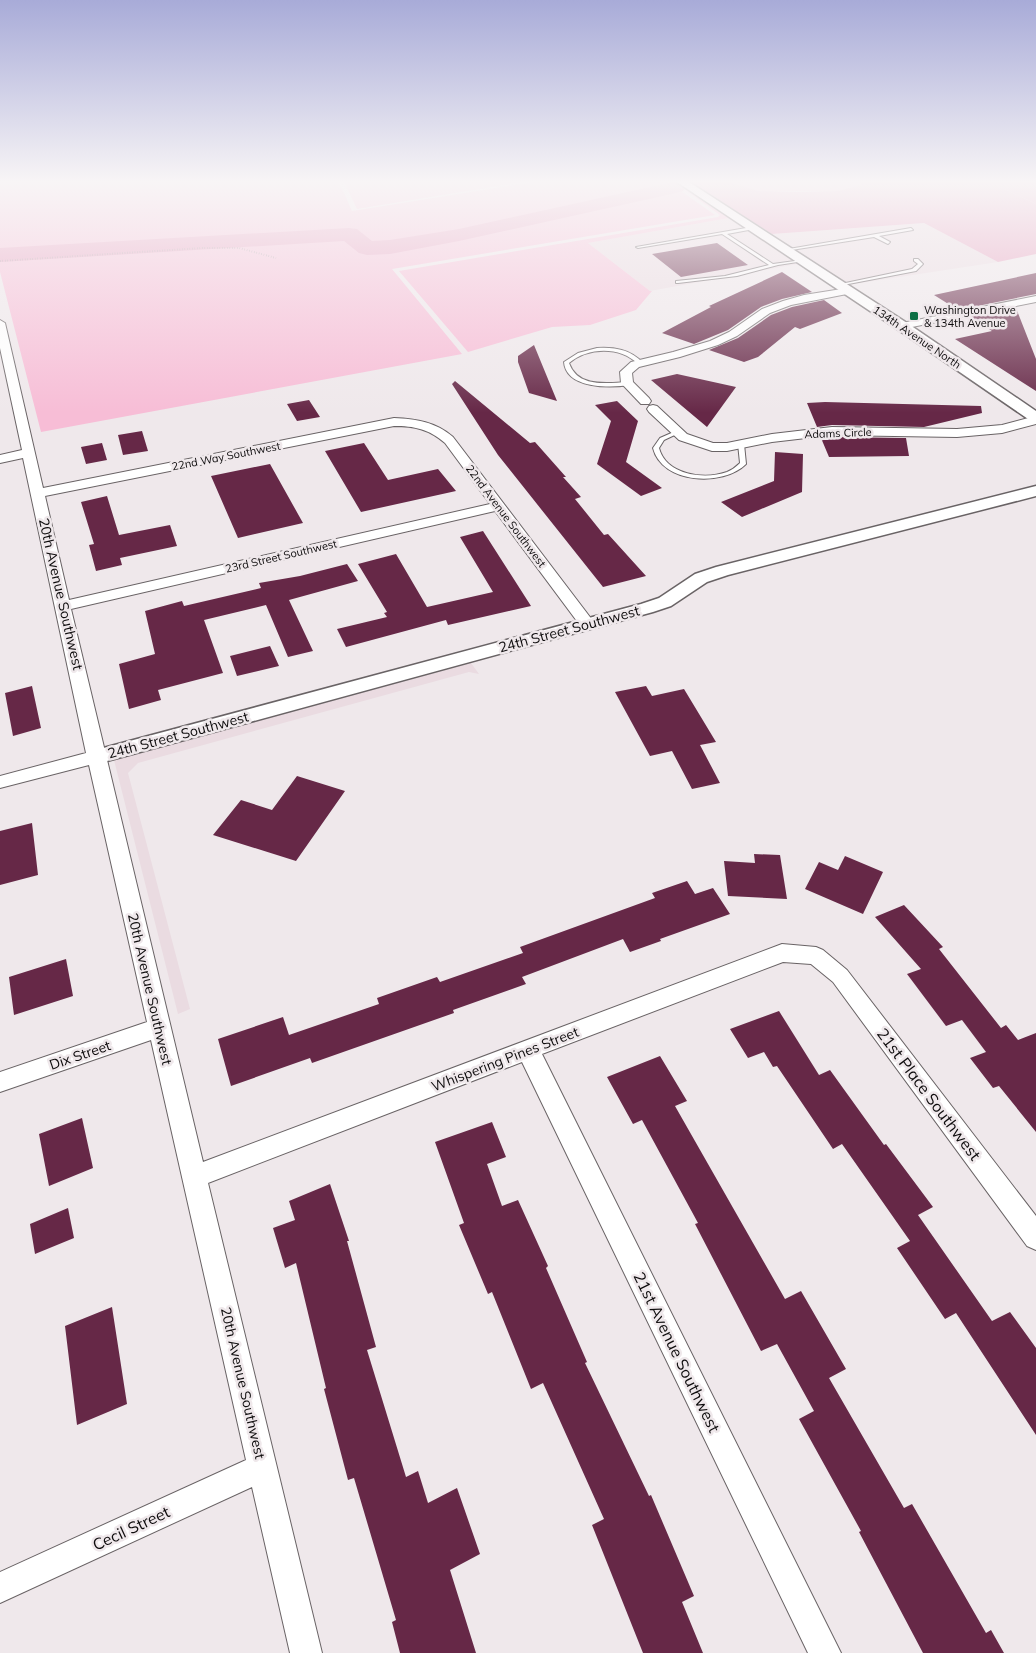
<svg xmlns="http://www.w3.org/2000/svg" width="1036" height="1653" font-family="Mulish,sans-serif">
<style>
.built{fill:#eadbe1}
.green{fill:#f7bdd6}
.forest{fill:#e69dbd}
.water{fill:#e89ebf}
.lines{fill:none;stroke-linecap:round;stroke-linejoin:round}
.river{fill:#e89ebf;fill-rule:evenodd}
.building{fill:#662847}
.service-casing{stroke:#696365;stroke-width:2}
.minor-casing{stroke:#696365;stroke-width:2}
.tertiary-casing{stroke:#696365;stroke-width:3}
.path{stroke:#979294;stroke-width:2;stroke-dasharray:0.5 2;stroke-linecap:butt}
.service{fill:#fff;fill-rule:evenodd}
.minor{fill:#fff;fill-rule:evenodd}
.tertiary{fill:#fff;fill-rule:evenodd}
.poi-dot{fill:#0c6e44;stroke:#efe8eb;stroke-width:2}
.labels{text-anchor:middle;stroke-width:5;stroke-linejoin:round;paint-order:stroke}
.far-poi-label{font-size:11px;fill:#0d0b0c;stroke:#efe8eb;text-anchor:start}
.far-street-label{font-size:11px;fill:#0d0b0c;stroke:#efe8eb}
.street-label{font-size:14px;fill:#0d0b0c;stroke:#efe8eb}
.near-street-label{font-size:16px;fill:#0d0b0c;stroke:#efe8eb}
</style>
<rect width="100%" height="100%" fill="#efe8eb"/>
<!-- built -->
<path class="built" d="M743,215L772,234L924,223L998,262L847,285L741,216Z
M729,218L798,264L650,291L588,243Z
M471,663L479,674L469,672L138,763L128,773L190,1009L178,1014L114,760Z"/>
<!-- green -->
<path class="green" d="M0,182H339L352,211L533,182H668L715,215L392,269L462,354L41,432L0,272Z
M344,182H522L357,209Z
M674,182L729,218L588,243L650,291H652L636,310L590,325L552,327L468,352L399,271L718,217L720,215Z
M730,182H860L861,185L837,191H758Z"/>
<!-- forest -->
<path class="forest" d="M690,182H730L758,191L797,192L837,191L861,185L860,182H992L994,184L1036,204V254L998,262L924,223L772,234Z"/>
<!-- water -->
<path class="water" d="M992,182H1036V204L994,184Z"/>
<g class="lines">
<!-- river -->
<path class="river" d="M673,182L683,183L686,187L683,191L676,193L459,241L390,254L367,255L359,253L344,241L0,262V248L349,228L357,229L372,241L390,240L459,229Z
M692,182H726L723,186L700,191L693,189L690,185Z"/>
</g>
<!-- building -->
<path class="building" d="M717,243L748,265L681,277L652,254Z
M782,272L812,292L782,299L761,307L728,330L694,344L662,333L711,307L709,306Z
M1036,273V294L958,310L934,295Z
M824,300L842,313L800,329L795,327L758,357L744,362L709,350L738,338L771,315L792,307Z
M1016,308L1036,359V391L955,339L992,331L970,317Z
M534,345L557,401L529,393L518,362V356Z
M677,374L736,387L707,427L651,380Z
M455,381L530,443L535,442L566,477H563L581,497L575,499L604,535L608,534L646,576L603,587L498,455L452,384Z
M309,400L320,417L297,421L287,404Z
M617,401L638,421L626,462L662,488L641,496L597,464L611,421L595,405Z
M825,402L981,406L982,413L924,427L832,425L817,427L807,403Z
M142,431L148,451L123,455L118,435Z
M832,437L906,438L909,456L829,457L821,438Z
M102,443L107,460L86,464L81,447Z
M364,443L388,480L438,469L456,491L361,512L325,451Z
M775,452L803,454L802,492L742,517L721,502L774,481Z
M270,464L303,523L238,538L211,476Z
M107,496L119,535L170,525L177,546L120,558L122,565L96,571L89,545L94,544L81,502Z
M483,531L531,606L448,625L446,620L346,647L337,629L387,617L384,613L387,612L358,564L396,554L427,607L493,592L460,537Z
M347,564L358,581L289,600L313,651L288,657L266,605L204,620L223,673L158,690L161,700L129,709L119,664L155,654L145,611L182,601L184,606L261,588L259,583L300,576Z
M270,646L279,666L237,676L230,656Z
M32,686L41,728L13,736L5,693Z
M646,686L652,696L684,689L716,742L700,745L720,783L692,789L672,751L650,756L615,692Z
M297,776L345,791L296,861L213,835L241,800L272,810Z
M32,823L38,875L0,885V831Z
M754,854L780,855L787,899L728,896L724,861L755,863Z
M845,856L883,872L863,914L805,889L819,862L838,870Z
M687,881L695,894L713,888L730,914L660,939L661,941L630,952L623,939L522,977L526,984L453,1010L454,1013L312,1063L310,1058L231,1086L218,1039L283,1017L289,1035L379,1004L377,998L437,977L440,982L523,953L520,947L655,898L652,893Z
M904,905L943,947L939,949L1001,1028L1006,1025L1018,1040L1036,1033V1132L999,1086L993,1088L970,1058L986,1052L962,1020L946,1026L907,974L921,969L875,917Z
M66,959L73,996L14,1015L9,977Z
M779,1011L819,1075L830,1070L884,1145L886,1144L933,1207L918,1215L992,1321L1010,1312L1036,1348V1435L956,1313L945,1319L897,1248L910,1241L842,1144L833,1149L777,1066L773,1067L764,1052L748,1058L730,1029Z
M660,1056L687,1101L675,1106L785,1299L801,1291L846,1369L829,1378L904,1508L912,1504L986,1633L991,1630L1004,1653H923L859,1532L861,1531L799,1419L814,1411L777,1344L761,1351L695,1224L698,1223L642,1120L633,1124L607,1077Z
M82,1118L93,1168L49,1186L39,1134Z
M492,1122L506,1157L487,1164L502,1206L518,1200L548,1266L546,1268L587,1362L585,1363L649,1496L651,1495L694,1596L682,1602L703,1653H643L592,1525L604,1519L543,1383L531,1389L492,1292L488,1294L459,1225L464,1223L435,1142Z
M330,1184L349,1241H347L376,1347L367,1350L406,1477L418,1471L428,1503L457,1488L480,1554L450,1570L476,1653H400L392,1622L396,1620L354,1478L348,1480L324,1389L326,1388L296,1263L285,1268L273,1228L295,1220L289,1201Z
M68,1208L74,1238L35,1254L30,1224Z
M112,1307L127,1404L77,1425L65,1326Z"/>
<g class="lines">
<defs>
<path id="service" d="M752,227L754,229L727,234L773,264L802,260L804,261L778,265L737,276L678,283H676V281L725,276L769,265L722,234L638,248L636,247Z
M911,228L913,230L879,236L890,242L888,244L874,237L785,251L783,250Z
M914,259H918L923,264L916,271L838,286L836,285L912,269L918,264L914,261Z
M597,348C614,347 630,349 643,363L638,364C620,346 588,347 569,363C578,388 606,383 628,382L630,383V385C610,388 566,389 564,362L578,353Z
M676,431L681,432L664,440L659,448C666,475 704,480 727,472C732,470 736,467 740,463L738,444L741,442L744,444L746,464C723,487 662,484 653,448L660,438Z"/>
<path id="minor" d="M848,288L853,291L852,293L791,305L770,313L737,336L718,345L680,357L639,367L632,373L633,382L649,398L651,401L649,404H641L621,383L620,372L631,362L673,352L710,341L729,332L762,309L783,301L804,295Z
M1036,296V302L902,329L897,326L902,323Z
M0,320L5,323L43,488L394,418C416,419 436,422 453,437L596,625L594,628H582L495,511L71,609L203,1162L782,944L816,947L823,950L847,970L1036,1216V1250L1027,1246L833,982L811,964L783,962L542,1054L841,1653H808L522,1062L208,1183L322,1653H290L252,1487L0,1603V1572L246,1460L151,1040L0,1092V1072L147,1022L89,765L0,788V776L86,753L23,458L0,463V455L22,450L0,348ZM394,426C414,426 429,429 445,443L490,504L69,600L45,496Z
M653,405L657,406L687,434L713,443H727L772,434L832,427L957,429L1002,425L1036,416V424L1002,433L957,437L832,435L772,442L727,451H712L679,440L649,412L647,409L649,406Z"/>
<path id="tertiary" d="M677,182H689L907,323L1036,411V422L1031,421L897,329Z
M1036,486V496L728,575L707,582L671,606L653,612L96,764L89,762L85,757L89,752L96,750L641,604L659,598L695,574L716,567Z"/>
</defs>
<!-- service casing -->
<use href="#service" class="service-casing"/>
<!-- minor casing -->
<use href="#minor" class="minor-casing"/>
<!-- tertiary casing -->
<use href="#tertiary" class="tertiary-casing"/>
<!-- path -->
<path class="path" d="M0,261L202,248H239L276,258"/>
<!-- service -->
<use href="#service" class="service"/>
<!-- minor -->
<use href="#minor" class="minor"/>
<!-- tertiary -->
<use href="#tertiary" class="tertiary"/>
</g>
<!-- sky -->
<linearGradient id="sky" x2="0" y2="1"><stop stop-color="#a8abd8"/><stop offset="0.44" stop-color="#f8f5f6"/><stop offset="1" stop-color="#f8f5f6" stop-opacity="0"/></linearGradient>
<rect width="1036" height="413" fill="url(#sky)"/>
<!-- markers -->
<rect class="poi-dot" x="909" y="311" width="10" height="10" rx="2.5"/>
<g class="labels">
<!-- far-poi labels -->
<g class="far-poi-label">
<text x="924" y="314">Washington Drive<tspan x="924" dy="13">&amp; 134th Avenue</tspan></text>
</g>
<!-- far-street labels -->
<g class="far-street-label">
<text transform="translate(917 337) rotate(34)" y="4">134th Avenue North</text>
<text transform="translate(838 433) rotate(-2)" y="4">Adams Circle</text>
<text transform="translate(226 456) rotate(-11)" y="4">22nd Way Southwest</text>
<text transform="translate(506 516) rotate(53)" y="4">22nd Avenue Southwest</text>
<text transform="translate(281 556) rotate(-13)" y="4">23rd Street Southwest</text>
</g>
<!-- street labels -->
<g class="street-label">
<text transform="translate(61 594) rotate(77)" y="5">20th Avenue Southwest</text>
<text transform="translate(569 629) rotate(-15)" y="5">24th Street Southwest</text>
<text transform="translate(178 735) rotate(-15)" y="5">24th Street Southwest</text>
<text transform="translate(150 989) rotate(77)" y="5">20th Avenue Southwest</text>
<text transform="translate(80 1055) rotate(-19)" y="5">Dix Street</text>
<text transform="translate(505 1059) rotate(-21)" y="5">Whispering Pines Street</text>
<text transform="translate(243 1383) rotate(77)" y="5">20th Avenue Southwest</text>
</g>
<!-- near-street labels -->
<g class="near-street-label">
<text transform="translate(929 1094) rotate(53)" y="6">21st Place Southwest</text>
<text transform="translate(677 1352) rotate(64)" y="6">21st Avenue Southwest</text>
<text transform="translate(131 1528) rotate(-25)" y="6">Cecil Street</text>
</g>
</g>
</svg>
